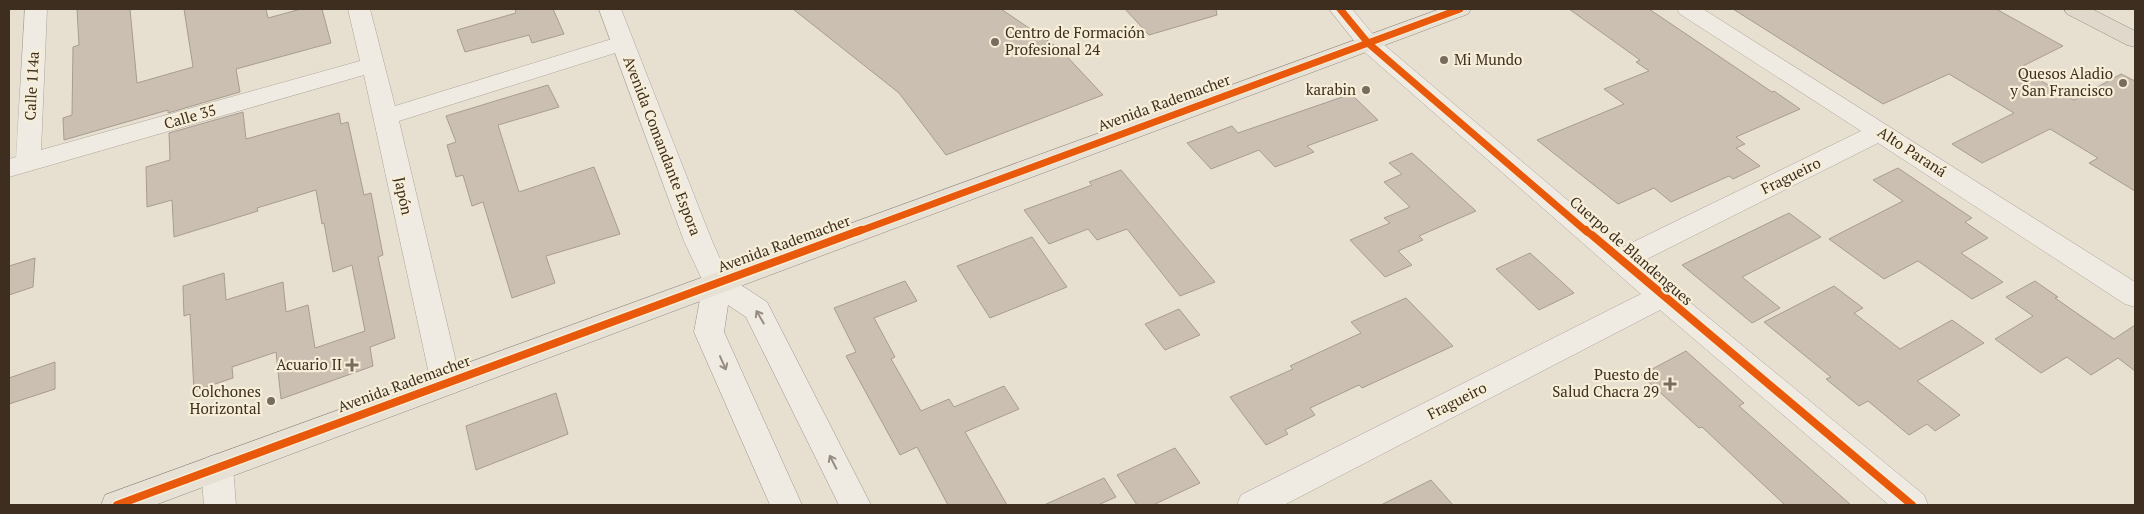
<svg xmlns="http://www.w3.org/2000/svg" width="2144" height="514" font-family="'PT Serif',serif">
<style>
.building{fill:#cbbfb2;stroke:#a89c90}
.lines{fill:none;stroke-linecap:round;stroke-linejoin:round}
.minor-casing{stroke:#ada599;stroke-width:1}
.tertiary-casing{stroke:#ada599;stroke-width:1}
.secondary-casing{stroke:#9c958a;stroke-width:1}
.primary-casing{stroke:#928b80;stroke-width:1}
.trunk-casing{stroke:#928b80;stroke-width:1}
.minor{fill:#efebe3;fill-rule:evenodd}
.tertiary{fill:#efebe3;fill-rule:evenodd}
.secondary{fill:#efebe3;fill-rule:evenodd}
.primary{fill:#e6e1d4;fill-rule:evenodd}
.trunk{fill:#e0d9cb;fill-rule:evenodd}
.cycleway-far1-casing{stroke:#f7eed8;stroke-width:9}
.cycleway-casing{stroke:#f7eed8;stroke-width:11}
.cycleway-far1{stroke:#e8590c;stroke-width:7}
.cycleway{stroke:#e8590c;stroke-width:8}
.oneway{stroke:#968c82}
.poi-dot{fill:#786c5e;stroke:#f7eed8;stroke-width:2}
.labels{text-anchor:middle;stroke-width:4.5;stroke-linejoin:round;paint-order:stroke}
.poi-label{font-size:15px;fill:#3d2e20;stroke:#f7eed8;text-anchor:end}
.street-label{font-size:15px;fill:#3d2e20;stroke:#f7eed8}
</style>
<rect width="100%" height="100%" fill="#e7e0d1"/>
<!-- building -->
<path class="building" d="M77,9H130L137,83L193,67L184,9H266L268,18L301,9H322L331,43L236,69L240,92L168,113V110L64,140L63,118L72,115L73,47L79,45Z
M515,9H553L564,34L532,43L529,35L465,52L457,30L516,13Z
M793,9H1001L1060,49L1103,95L946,155L899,93Z
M1125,9H1216L1217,15L1149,35Z
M1569,9H1649L1772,92L1774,91L1800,109L1736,137L1745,144L1736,148L1760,166L1733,179L1729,176L1671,202L1654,188L1618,204L1537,140L1624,104L1604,89L1649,71L1636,62L1640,60Z
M1733,9H1996L2063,46L2019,68L2074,100L2121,74L2135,81V191L2089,163L2098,158L2050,129L1982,163L1952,144L2014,113L1949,74L1883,104Z
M548,85L559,107L498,125L519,192L594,167L620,234L546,256L555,283L512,298L483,202L472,206L463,175L456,177L447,145L456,142L446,116Z
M1351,94L1378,120L1307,146L1314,152L1275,167L1259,150L1211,169L1187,143L1232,126L1238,133Z
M243,112L246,139L339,113L341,124L348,122L364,195L371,193L383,255L378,257L395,338L370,347L373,366L281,399L276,352L232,367L233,378L194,391L190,314L184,316L183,286L224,273L226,300L283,282L286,312L308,305L315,348L365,331L352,265L333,272L324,223L322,224L316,190L257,208L258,211L174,237L172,200L147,207L146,167L170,160L169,133Z
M1412,153L1476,211L1419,236L1423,240L1398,251L1412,265L1385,277L1350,240L1390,223L1384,218L1410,207L1384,182L1402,174L1389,163Z
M1898,168L1972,218L1965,222L1988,238L1961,253L2003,282L1972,299L1918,261L1884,279L1829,239L1903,201L1873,180Z
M1121,170L1215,282L1180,296L1127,229L1097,240L1088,229L1049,244L1024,210L1092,185L1089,182Z
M1789,213L1821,237L1742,277L1780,308L1752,323L1682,265Z
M1032,237L1067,287L990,318L957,266Z
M1530,253L1574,293L1539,310L1496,269Z
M35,258L33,287L9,295V266Z
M905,281L917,301L874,318L895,357L891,359L921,411L949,399L954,407L1004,386L1019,409L965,432L1007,505H948L917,447L900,455L846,356L856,352L834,308Z
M2035,281L2058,297L2055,298L2114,339L2135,325V371L2118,358L2091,375L2067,357L2041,373L1995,339L2033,316L2006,297Z
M1834,286L1863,308L1854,313L1900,349L1952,320L1984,343L1917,381L1960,415L1935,431L1927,424L1909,435L1868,401L1859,406L1826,379L1831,377L1764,322Z
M1406,298L1453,346L1362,388L1359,385L1310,408L1315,415L1285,430L1288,434L1266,445L1230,397L1293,369L1290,366L1361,333L1351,322Z
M1179,309L1200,335L1165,350L1145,324Z
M1686,351L1744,403L1739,406L1851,505H1785L1702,427L1699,428L1641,375Z
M55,362V389L9,404V378Z
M556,393L568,434L476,470L466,426Z
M1175,448L1200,483L1153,505H1137L1117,475Z
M1104,478L1116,497L1098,505H1044Z
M1431,480L1453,505H1381Z"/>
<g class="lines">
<defs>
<path id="minor" d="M25,9H47L41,150L360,61L348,9H370L395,106L615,38L623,36L631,38L634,43L631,48L399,121L461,383L457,392L446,395L435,392L431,383L364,75L9,177V159L16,157Z
M1329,9H1352L1376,38L1623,247L1861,131L1680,14L1677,9H1703L2135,282V307L2125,304L1878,143L1641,262L1924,495L1928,505H1889L1660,310L1284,505H1237L1241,495L1641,294L1360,48Z
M217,454L228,458L233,468L236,505H204L201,468L206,458Z"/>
<path id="tertiary" d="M599,9H621L712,241L731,283L727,290L717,293L707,290L684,241Z"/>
<path id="secondary" d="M717,273L727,276L767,302L871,505H839L746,317L728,305L724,332L802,505H770L694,332L703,283L707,276Z"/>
<path id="primary" d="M1440,9H1471L1468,14L155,505H101L105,495Z"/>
<path id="trunk" d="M2064,9H2092L2135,31V47L2127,45L2067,14Z"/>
</defs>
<!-- minor casing -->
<use href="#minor" class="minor-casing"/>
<!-- tertiary casing -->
<use href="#tertiary" class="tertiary-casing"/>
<!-- secondary casing -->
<use href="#secondary" class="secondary-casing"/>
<!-- primary casing -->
<use href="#primary" class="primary-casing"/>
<!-- trunk casing -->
<use href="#trunk" class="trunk-casing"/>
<!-- minor -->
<use href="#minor" class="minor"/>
<!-- tertiary -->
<use href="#tertiary" class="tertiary"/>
<!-- secondary -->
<use href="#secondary" class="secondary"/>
<!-- primary -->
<use href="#primary" class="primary"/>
<!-- trunk -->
<use href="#trunk" class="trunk"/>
<defs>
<path id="cycleway-far1" d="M1340,9L1368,43L1587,232
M857,232L1460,9"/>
<path id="cycleway" d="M1586,230L1912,505
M117,505L861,230"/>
</defs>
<!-- cycleway-far1 casing -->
<use href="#cycleway-far1" class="cycleway-far1-casing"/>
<!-- cycleway casing -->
<use href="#cycleway" class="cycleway-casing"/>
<!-- cycleway-far1 -->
<use href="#cycleway-far1" class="cycleway-far1"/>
<!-- cycleway -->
<use href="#cycleway" class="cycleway"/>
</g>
<!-- one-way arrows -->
<defs><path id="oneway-shaft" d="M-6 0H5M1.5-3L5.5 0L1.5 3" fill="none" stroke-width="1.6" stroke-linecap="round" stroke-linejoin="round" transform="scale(1.25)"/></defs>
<g class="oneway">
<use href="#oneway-shaft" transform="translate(760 317) rotate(-120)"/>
<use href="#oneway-shaft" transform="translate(723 363) rotate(66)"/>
<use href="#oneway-shaft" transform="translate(833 462) rotate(-117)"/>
</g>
<!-- markers -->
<g class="poi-dot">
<circle cx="995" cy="42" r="5"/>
<circle cx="1444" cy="60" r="5"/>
<circle cx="2123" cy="83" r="5"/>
<circle cx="1366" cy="90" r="5"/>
<path d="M349.5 357.5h5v5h5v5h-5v5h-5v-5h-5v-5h5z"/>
<path d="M1667.5 376.5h5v5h5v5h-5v5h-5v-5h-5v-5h5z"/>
<circle cx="271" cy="401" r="5"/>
</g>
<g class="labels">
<!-- poi labels -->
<g class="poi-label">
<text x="1005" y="38" text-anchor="start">Centro de Formación<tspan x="1005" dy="17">Profesional 24</tspan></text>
<text x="1454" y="65" text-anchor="start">Mi Mundo</text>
<text x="2113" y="79">Quesos Aladio<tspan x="2113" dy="17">y San Francisco</tspan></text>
<text x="1356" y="95">karabin</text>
<text x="342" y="370">Acuario II</text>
<text x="1659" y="380">Puesto de<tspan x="1659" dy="17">Salud Chacra 29</tspan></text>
<text x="261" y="397">Colchones<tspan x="261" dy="17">Horizontal</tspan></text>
</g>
<!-- street labels -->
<g class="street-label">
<text transform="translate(32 86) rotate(-87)" y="5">Calle 114a</text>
<text transform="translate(1164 103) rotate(-20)" y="5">Avenida Rademacher</text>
<text transform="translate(190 117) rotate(-16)" y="5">Calle 35</text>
<text transform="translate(662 146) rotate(69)" y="5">Avenida Comandante Espora</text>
<text transform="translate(1912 152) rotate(33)" y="5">Alto Paraná</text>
<text transform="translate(1791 176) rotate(-26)" y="5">Fragueiro</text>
<text transform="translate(403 196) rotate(78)" y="5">Japón</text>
<text transform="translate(784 244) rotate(-20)" y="5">Avenida Rademacher</text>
<text transform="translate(1631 251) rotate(41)" y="5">Cuerpo de Blandengues</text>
<text transform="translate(404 384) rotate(-20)" y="5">Avenida Rademacher</text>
<text transform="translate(1457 401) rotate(-27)" y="5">Fragueiro</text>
</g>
</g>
<!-- border -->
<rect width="2144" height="514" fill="none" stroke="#3d2e20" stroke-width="20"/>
</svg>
